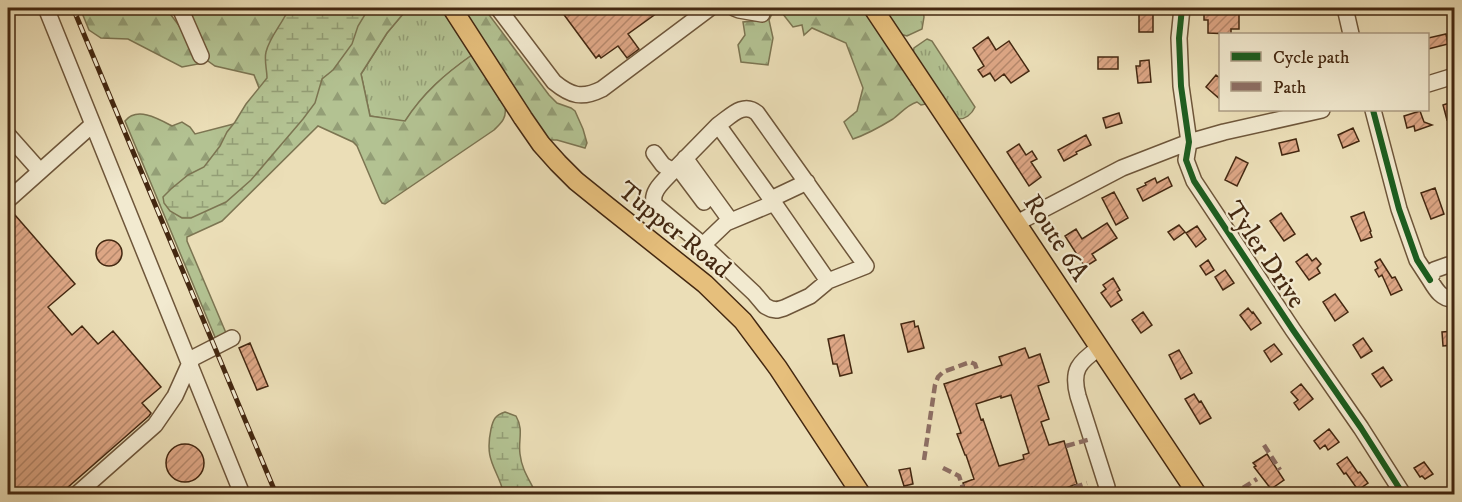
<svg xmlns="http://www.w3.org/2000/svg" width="1462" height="502" font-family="'IM FELL DW Pica',serif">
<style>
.grass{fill:url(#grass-tufts);stroke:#7c7552;stroke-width:1.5}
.forest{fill:url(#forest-firs);stroke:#7c7552;stroke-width:1.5}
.wetland{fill:url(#wetland-marsh);stroke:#7c7552;stroke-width:1.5}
.building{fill:url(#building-hatch);stroke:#442811;stroke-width:1.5;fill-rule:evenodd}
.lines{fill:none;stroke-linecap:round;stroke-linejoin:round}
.minor-casing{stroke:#6e563a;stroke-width:18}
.major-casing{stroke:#442811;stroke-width:21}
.minor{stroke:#f2ead0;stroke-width:15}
.major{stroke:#e6bf7c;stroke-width:18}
.rail-casing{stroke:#442811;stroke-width:5}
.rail{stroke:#f2ead0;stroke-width:3;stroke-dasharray:9;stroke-linecap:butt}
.quiet{stroke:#8d6e63;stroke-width:4.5;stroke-dasharray:9 4.5;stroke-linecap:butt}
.cycleway-casing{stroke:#f2ead0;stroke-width:10}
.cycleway{stroke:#1b5e20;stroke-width:6}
.labels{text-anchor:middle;stroke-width:4.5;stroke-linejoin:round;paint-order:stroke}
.street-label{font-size:26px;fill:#442811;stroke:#f2ead0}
</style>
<defs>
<pattern id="grass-tufts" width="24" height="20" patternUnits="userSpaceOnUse" patternTransform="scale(1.5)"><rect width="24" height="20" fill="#b3c292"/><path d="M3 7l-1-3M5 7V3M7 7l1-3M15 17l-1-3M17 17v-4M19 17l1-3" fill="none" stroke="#939e76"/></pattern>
<pattern id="forest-firs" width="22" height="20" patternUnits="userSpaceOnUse" patternTransform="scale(1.5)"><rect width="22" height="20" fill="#b3c292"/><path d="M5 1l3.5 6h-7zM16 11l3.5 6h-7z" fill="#939e76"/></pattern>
<pattern id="wetland-marsh" width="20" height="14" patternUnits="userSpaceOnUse" patternTransform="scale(1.5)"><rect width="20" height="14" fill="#b3c292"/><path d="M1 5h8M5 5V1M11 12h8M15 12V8" fill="none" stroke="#939e76"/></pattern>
<pattern id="building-hatch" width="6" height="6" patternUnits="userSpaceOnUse" patternTransform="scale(1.5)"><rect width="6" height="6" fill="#dda685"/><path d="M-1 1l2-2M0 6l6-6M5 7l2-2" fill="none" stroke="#b5876b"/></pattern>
</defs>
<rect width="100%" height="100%" fill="#ebdeb7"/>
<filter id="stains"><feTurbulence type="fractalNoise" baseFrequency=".00333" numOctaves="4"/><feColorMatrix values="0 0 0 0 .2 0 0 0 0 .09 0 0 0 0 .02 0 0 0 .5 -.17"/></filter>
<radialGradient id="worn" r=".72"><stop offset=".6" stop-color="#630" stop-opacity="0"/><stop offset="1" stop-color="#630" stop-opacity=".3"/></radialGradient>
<!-- grass -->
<path class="grass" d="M408,8H441L459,34L472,55C445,74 423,93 405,122L370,116L361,74L387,33Z
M880,8H923L924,17L922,29L907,36L897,33Z
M927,39L932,41L975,107C972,114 965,120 957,119L913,54L914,48Z"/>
<!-- forest -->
<path class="forest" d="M80,8H168V11L183,31L198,64L182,67L128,39L101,38L89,30Z
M191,8H408L387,33L361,74L370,116L405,121C423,93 445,74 472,55L505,107C507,118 501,123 494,130L385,204L382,203L380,200L357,146L353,142L318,126L222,221L187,237V241L226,333L217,339L215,337L125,121C137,106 159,119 172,126L182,122L190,127L195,134L249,120L264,101L254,75L215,66L208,61L188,15Z
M460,8H484L549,95L557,103L571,108L575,111L583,129L587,143L585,148L557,140H546Z
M758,8H862L923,97L926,104L921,105L917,102C907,105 901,113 893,119C880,127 868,134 853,139L844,122L857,111L863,88L846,43L812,28L804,35L802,25L793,27L779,9L778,13L772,14L769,20L773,38L768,65L741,62L738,45L745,35L743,22L763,20Z"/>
<!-- wetland -->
<path class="wetland" d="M289,8H369L358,26L352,44L333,70L322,79L315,103L303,119L251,180L226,202L191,218H182L170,211L164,203L163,197L171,189L188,175L204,167L220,146L227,132L235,122L246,104L267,78C267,70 264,60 266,52C270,36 283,23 289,8Z
M505,412L516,416C524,430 518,440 520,454C522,471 530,480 536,494H504C497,467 484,462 491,429C493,420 495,415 505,412Z"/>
<!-- building -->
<path class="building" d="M559,8H664L628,34L639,49L627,58L618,46L601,58L599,55L596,58Z
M1204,10L1239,11V29H1231V34L1208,33V20H1204Z
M1139,12H1153V32H1139Z
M1446,34L1448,44L1428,49V38Z
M988,37L996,50L1009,41L1029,71L1011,83L1004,74L995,81L990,73L983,77L978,70L984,66L973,48Z
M1098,57H1118V69H1098Z
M1149,60L1151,82L1138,83L1136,66H1140V61Z
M1216,75L1221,79V100L1206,87Z
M1455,101V118L1447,120L1443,105Z
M1420,111L1424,122L1432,125L1415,131L1414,126L1407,128L1404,116Z
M1119,113L1122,123L1106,128L1103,118Z
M1353,128L1359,141L1343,148L1338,135Z
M1086,135L1091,145L1076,152L1077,154L1064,161L1058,150Z
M1296,139L1299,151L1282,155L1279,143Z
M1019,144L1026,155L1032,151L1037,159L1031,162L1041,177L1029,186L1007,152Z
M1236,157L1248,163L1237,186L1225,180Z
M1168,177L1172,186L1143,201L1137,189L1146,185L1145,183L1155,178L1157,183Z
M1435,188L1444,214L1431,219L1421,193Z
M1114,192L1128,218L1116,225L1102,198Z
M1364,212L1371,231L1370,232L1372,237L1361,241L1351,217Z
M1281,213L1295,234L1284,241L1270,221Z
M15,215L75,284L48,307L72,335L82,326L98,344L113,331L161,387L142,403L151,413L149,416L59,495H8V221Z
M1107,223L1117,238L1092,254L1096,260L1085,267L1065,236L1076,229L1082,239Z
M1179,225L1185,232L1174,240L1168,232Z
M1197,226L1206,239L1196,247L1186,233Z
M96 253a13 13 0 1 1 26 0a13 13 0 1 1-26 0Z
M1307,254L1312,261L1316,258L1321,264L1317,268L1320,273L1309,280L1296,262Z
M1380,259L1392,278L1395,277L1402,290L1391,295L1382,275L1379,277L1375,270L1378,268L1375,262Z
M1208,260L1214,270L1206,275L1200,266Z
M1225,270L1234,283L1223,290L1215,277Z
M1113,278L1120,290L1117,292L1122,300L1111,307L1101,293L1106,289L1103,285Z
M1335,294L1348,312L1335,321L1323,302Z
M1248,308L1252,313L1253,312L1261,323L1251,330L1240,315Z
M1143,312L1152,325L1141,333L1132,320Z
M914,321L915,327L918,326L924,348L908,352L901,324Z
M1455,331V345L1443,346L1442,332Z
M844,335L852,373L840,376L837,364H833L828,339Z
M1363,338L1372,351L1361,358L1353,345Z
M250,343L268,386L257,390L239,348Z
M1274,344L1282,354L1271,362L1264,351Z
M1025,348L1029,358L1040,354L1049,382L1038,386L1049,419L1041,422L1049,445L1064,441L1077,484L1047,495H1034L1032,487L1011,495H967L963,483L974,479L966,455H965L957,434L961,433L944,384L1002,365L999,357ZM1011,395L1029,453L1023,455L1024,459L999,466L983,419L981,420L976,404L1001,396V398Z
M1179,350L1192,373L1181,379L1169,355Z
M1383,367L1392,380L1381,387L1372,374Z
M1301,384L1313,399L1299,410L1294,403L1298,400L1291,392Z
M1194,394L1199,402L1201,401L1211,418L1200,424L1185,399Z
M1329,429L1339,442L1328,450L1325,445L1320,449L1314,441Z
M166 463a19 19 0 1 1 38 0a19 19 0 1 1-38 0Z
M1267,454L1284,480L1271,489L1254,467L1256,466L1253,463Z
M1347,457L1358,473L1360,472L1368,483L1358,490L1346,473L1344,474L1337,464Z
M1424,462L1433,474L1425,479L1422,476L1420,477L1414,468Z
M910,468L913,484L904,486L899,470Z"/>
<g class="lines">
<defs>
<path id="minor" d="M46,8L242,494
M180,8L201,56
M498,8L554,82C571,96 582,99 602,89L710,8
M734,8L739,10L762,14
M1182,8L1179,38L1181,86L1189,142L1186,160L1194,181L1293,330L1361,428L1403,494
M1345,8L1351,34
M1428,84L1454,76
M1373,110L1399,209L1417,260L1430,280
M718,125C730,117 743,101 757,113L866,266L828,281L774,203
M8,135L40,171
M654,153L663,165L673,171L718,125L774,203L726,223L703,245L655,205C649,192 665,180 673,171
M685,158L730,220
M675,168L680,170L704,202
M771,199L807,182
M8,200L92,125
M1017,223L1122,168L1189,142L1224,132L1322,110
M703,245L754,293L765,306L771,309L777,310L784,308L810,296L828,281
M1454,266L1448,265L1434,270L1430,280C1436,290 1442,300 1454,299
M1099,348C1079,362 1071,370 1078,396L1107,487L1104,494
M77,494L155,425L175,396L189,365L193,358L232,338"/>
<path id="major" d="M452,8L523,118L541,144L558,163L576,181L607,206L705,284L743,321L778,368L861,494
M873,8L1197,494"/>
</defs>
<!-- minor casing -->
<use href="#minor" class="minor-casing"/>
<!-- major casing -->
<use href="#major" class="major-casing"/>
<!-- minor -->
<use href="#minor" class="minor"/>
<!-- major -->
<use href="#major" class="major"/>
<defs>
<path id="rail" d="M73,8L276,494"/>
</defs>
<!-- rail casing -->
<use href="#rail" class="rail-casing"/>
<!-- rail -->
<use href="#rail" class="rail"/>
<!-- quiet -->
<path class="quiet" d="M1264,445L1280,470
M1066,446L1091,439
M924,460L935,385L938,377L943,372L970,362L975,364L978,373
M943,468L959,476L965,494
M1243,488L1257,479
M1063,489V491L1087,483"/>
<defs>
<path id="cycleway" d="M1182,8L1179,38L1181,86L1189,142L1186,160L1194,181L1293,330L1361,428L1403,494
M1373,110L1399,209L1417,260L1430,280"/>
</defs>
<!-- cycleway casing -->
<use href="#cycleway" class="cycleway-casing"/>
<!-- cycleway -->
<use href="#cycleway" class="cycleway"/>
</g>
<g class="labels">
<!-- street labels -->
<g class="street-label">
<text transform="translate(675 229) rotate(39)" y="9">Tupper Road</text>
<text transform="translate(1057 237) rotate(57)" y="9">Route 6A</text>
<text transform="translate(1266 254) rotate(56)" y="9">Tyler Drive</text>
</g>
</g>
<!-- margin -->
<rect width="1462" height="502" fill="none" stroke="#ebdeb7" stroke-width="30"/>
<rect x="9" y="9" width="1444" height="484" fill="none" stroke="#442811" stroke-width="3"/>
<rect x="15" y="15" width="1432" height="472" fill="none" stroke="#442811" stroke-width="1.5"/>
<!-- legend -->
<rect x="1219" y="33" width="210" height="78" fill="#f2ead0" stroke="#ac9c84" stroke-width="1.5"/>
<rect x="1231" y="52" width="30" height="9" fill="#1b5e20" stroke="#ac9c84" stroke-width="1.5"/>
<text x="1273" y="63" font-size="18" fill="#442811">Cycle path</text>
<rect x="1231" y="82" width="30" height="9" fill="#8d6e63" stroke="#ac9c84" stroke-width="1.5"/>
<text x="1273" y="93" font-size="18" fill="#442811">Path</text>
<rect width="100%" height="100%" filter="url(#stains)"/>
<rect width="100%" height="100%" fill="url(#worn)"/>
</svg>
